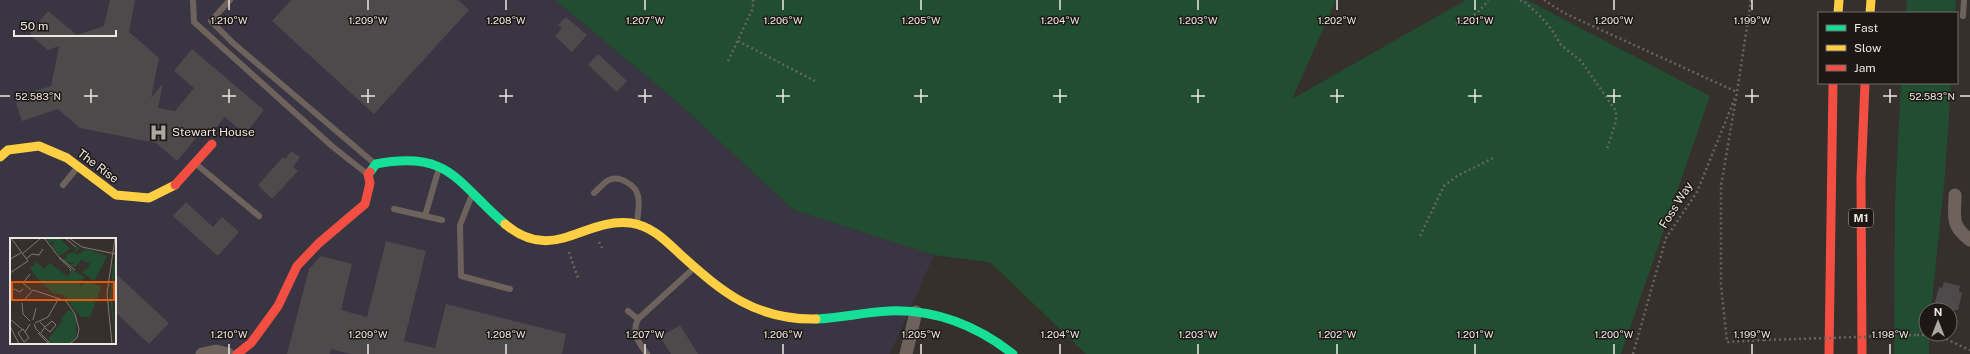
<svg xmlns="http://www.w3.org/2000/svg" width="1970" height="354" font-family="'Public Sans',sans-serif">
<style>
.commercial{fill:#3a3543;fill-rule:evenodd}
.green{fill:#214e31}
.building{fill:#4d4a4b}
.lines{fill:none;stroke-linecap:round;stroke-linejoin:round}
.path{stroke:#6b635e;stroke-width:2.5;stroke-dasharray:2 3;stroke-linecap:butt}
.lane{stroke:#6d625c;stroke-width:6}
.street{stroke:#6d625c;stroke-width:13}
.fast{stroke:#16e098;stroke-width:9}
.slow{stroke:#ffcf43;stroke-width:9}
.jam{stroke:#f24e42;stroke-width:9}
.path-bridge{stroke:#6b635e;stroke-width:2.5;stroke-dasharray:2 3;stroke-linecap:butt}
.ticks{fill:none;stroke:#ede6e1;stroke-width:1.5}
.labels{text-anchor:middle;stroke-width:3;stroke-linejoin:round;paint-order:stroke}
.shield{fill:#1d1815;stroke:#afa8a4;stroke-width:1}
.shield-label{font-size:11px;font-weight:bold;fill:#ede6e1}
.poi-label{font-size:12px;fill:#ede6e1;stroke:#1d1815;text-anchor:start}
.street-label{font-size:12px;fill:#ede6e1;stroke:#1d1815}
.inset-road{fill:none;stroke:#7f7974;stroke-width:1}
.view{fill:#e8590c;fill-opacity:0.15;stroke:#e8590c;stroke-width:2}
.inset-edge{fill:none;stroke:#ede6e1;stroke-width:2}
.ticks-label{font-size:10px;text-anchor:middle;fill:#ede6e1;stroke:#1d1815;stroke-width:3;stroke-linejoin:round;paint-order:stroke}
</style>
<rect width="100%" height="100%" fill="#35302b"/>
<!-- commercial -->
<path class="commercial" d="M0,0H555L673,98L794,210L934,255L890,354H0ZM11,239H115V343H11Z"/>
<!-- green -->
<path class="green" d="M555,0H1336L1292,99L1466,0H1527L1710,96L1621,354H1086L990,262L934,255L794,210L673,98Z
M1907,0H1956L1955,13H1906Z
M1901,83H1951L1945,175L1931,310H1926V334H1929V354H1894L1895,203Z"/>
<!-- building -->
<path class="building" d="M110,0H135L129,32L159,58L151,98L163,84L158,108L175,111L194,88L174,71L192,49L264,110L245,134L225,117L212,132L203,130L177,161L156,143L80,128L58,109L22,121L14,97L51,86L59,46L48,50L30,35L31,31L48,11L77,35L104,26Z
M291,0H458L469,10L374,114L272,21Z
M566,17L587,35L572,52L555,36L562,28L558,25Z
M598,54L627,81L617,92L588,65Z
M291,151L300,157L293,167L298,171L272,199L258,185L283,157L285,159Z
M186,202L213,227L222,217L239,232L218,256L173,216Z
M386,241L426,251L404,341L435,348L446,304L566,334L562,354H350L331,349L330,354H287L309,269L321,256L352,264L341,310L367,317Z
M115,273L169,323L149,344L115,312Z
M1944,282L1960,286L1959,292L1962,293L1958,310H1933L1939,287L1942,288Z
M680,325L698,354H671L660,337Z"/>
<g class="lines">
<!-- path -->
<path class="path" d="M1520,0L1526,3L1542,18L1552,30L1561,45L1581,61L1616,111V121L1607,149
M1544,0L1564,13L1737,92
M1751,0L1737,92L1721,186V285L1727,342L1764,340
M1456,24C1470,18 1479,14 1488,0
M738,41L815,81
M728,61L753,8V0
M1420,236L1444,186L1457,176L1495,157
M599,242L602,248
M569,252L578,278
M1917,335H1937L1970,350
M1633,354L1666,238L1697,192L1735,98"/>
<!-- lane -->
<path class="lane" d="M193,0L194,22L333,147L366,173
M230,0L211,21L233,43L374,163
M1963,16L1964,0
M196,164L259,216
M63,185L77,168
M594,193C599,189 604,182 609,180C619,175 636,185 638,196C640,204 638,214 637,222
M472,195L460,225L461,276L510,289
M394,209L442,220
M425,216L439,168
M628,311L638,319C631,333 639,343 647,354
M638,319L694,268"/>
<!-- street -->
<path class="street" d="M1955,195C1955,217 1950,225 1970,240
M202,354L216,351L228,354
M906,354L916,312"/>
<!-- fast -->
<path class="fast" d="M370,172L376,164C450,150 456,182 505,224
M816,319C841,318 865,312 889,311C936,309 977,326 1013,354"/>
<!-- slow -->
<path class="slow" d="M1838,13L1839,0
M1870,13L1871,0
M0,157L8,150L39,146L67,158L116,195L149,198L175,185
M505,224C554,265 583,217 631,223C652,226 666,241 681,255C723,293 756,320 816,319"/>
<!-- jam -->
<path class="jam" d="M175,185L212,144
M237,354L251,343L278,306L297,266L319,243L365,204L370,183L368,174L370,172
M1829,354L1833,83
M1862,354L1861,179L1865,83"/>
<!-- path-bridge -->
<path class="path-bridge" d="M1764,340L1917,335"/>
</g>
<!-- ticks -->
<path class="ticks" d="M229,0V10M368,0V10M506,0V10M645,0V10M783,0V10M921,0V10M1060,0V10M1198,0V10M1337,0V10M1475,0V10M1614,0V10M1752,0V10M91,89V103M229,89V103M368,89V103M506,89V103M645,89V103M783,89V103M921,89V103M1060,89V103M1198,89V103M1337,89V103M1475,89V103M1614,89V103M1752,89V103M1890,89V103M0,96H10M84,96H98M222,96H236M361,96H375M499,96H513M638,96H652M776,96H790M914,96H928M1053,96H1067M1191,96H1205M1330,96H1344M1468,96H1482M1607,96H1621M1745,96H1759M1883,96H1897M1960,96H1970M229,344V354M368,344V354M506,344V354M645,344V354M783,344V354M921,344V354M1060,344V354M1198,344V354M1337,344V354M1475,344V354M1614,344V354M1752,344V354M1890,344V354"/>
<!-- icons -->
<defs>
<symbol id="hospital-bare" viewBox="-9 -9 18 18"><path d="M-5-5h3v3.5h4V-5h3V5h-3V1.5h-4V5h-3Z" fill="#ada6a1" stroke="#1d1815" stroke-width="2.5" paint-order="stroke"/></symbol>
</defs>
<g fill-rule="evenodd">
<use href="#hospital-bare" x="146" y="120" width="25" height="25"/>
</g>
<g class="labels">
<!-- shield labels -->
<rect class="shield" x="1849" y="209" width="24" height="18" rx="3"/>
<g class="shield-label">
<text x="1861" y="222">M1</text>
</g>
<!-- poi labels -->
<g class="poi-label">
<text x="172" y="136">Stewart House</text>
</g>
<!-- street labels -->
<g class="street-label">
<text transform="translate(98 166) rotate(37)" y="4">The Rise</text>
<text transform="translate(1676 205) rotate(-58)" y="4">Foss Way</text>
</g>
</g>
<!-- overview -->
<g transform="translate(10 238)">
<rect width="106" height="106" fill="#35302b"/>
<path d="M35,0H50L60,11L50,18L42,8L45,3L39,5ZM67,8L70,10L64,15L67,17L75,12L73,10L97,18L84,43L72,34L78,30L80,25L71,22L65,29L58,26H63V24L57,25L52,21L57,20V16L64,14ZM106,17L102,61L106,105L100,61L103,27ZM27,24L34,31L40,25L58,39L62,31L74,39L69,49L79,43L91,49L80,79H71L53,57L43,55L27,40L20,30ZM58,72L62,73L66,80V99L58,106H42L38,101L53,83L51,81Z" fill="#214e31"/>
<path class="inset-road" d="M34,0L49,19L65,32M55,0L66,9M59,0L72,9L106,16M12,16L31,0M49,20L61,31L60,33M0,21L11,15M16,21L22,16L29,17L33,11M0,35L18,23L1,0M20,36L13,45L21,52M0,53L4,51L10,54L13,51M14,62L23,52L56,63L65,76L69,91L67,100L59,106M12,65L13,76L20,83M0,81L13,92M23,82L26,70M30,84L35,89L31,95M25,85L38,79L49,60M24,86L26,91L41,106M0,88L9,106M35,90L40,94L46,87L42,83L35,89M15,94L13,91L8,95L14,104L19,100L15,94L20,86M28,95L39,106M102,106L97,55L105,0"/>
<path class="view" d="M2,44H104V62H2Z"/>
<rect width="106" height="106" class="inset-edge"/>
</g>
<g class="ticks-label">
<text x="229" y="24">1.210°W</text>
<text x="368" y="24">1.209°W</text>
<text x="506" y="24">1.208°W</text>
<text x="645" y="24">1.207°W</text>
<text x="783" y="24">1.206°W</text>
<text x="921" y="24">1.205°W</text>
<text x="1060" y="24">1.204°W</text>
<text x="1198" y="24">1.203°W</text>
<text x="1337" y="24">1.202°W</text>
<text x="1475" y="24">1.201°W</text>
<text x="1614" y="24">1.200°W</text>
<text x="1752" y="24">1.199°W</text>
<text x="38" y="100">52.583°N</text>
<text x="1932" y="100">52.583°N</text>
<text x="229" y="338">1.210°W</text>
<text x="368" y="338">1.209°W</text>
<text x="506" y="338">1.208°W</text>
<text x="645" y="338">1.207°W</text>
<text x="783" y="338">1.206°W</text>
<text x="921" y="338">1.205°W</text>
<text x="1060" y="338">1.204°W</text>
<text x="1198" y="338">1.203°W</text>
<text x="1337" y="338">1.202°W</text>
<text x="1475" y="338">1.201°W</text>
<text x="1614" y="338">1.200°W</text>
<text x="1752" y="338">1.199°W</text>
<text x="1890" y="338">1.198°W</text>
</g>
<!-- legend -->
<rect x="1818" y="12" width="140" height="72" fill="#1d1815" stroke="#706a67"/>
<rect x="1826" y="25" width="20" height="6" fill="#16e098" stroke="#706a67"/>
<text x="1854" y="32" font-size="12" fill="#ede6e1">Fast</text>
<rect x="1826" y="45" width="20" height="6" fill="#ffcf43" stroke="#706a67"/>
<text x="1854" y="52" font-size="12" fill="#ede6e1">Slow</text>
<rect x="1826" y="65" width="20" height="6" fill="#f24e42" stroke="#706a67"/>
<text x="1854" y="72" font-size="12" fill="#ede6e1">Jam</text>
<!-- north arrow -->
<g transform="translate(1938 322)"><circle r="19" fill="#1d1815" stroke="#706a67"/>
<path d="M0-3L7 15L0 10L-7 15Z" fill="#ada6a1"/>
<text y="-6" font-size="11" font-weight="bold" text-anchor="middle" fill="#ede6e1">N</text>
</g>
<!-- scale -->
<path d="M14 30v6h102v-6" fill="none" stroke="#ede6e1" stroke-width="2"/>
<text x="20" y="30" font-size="12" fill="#ede6e1" stroke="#1d1815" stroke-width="3" paint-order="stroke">50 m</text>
</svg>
